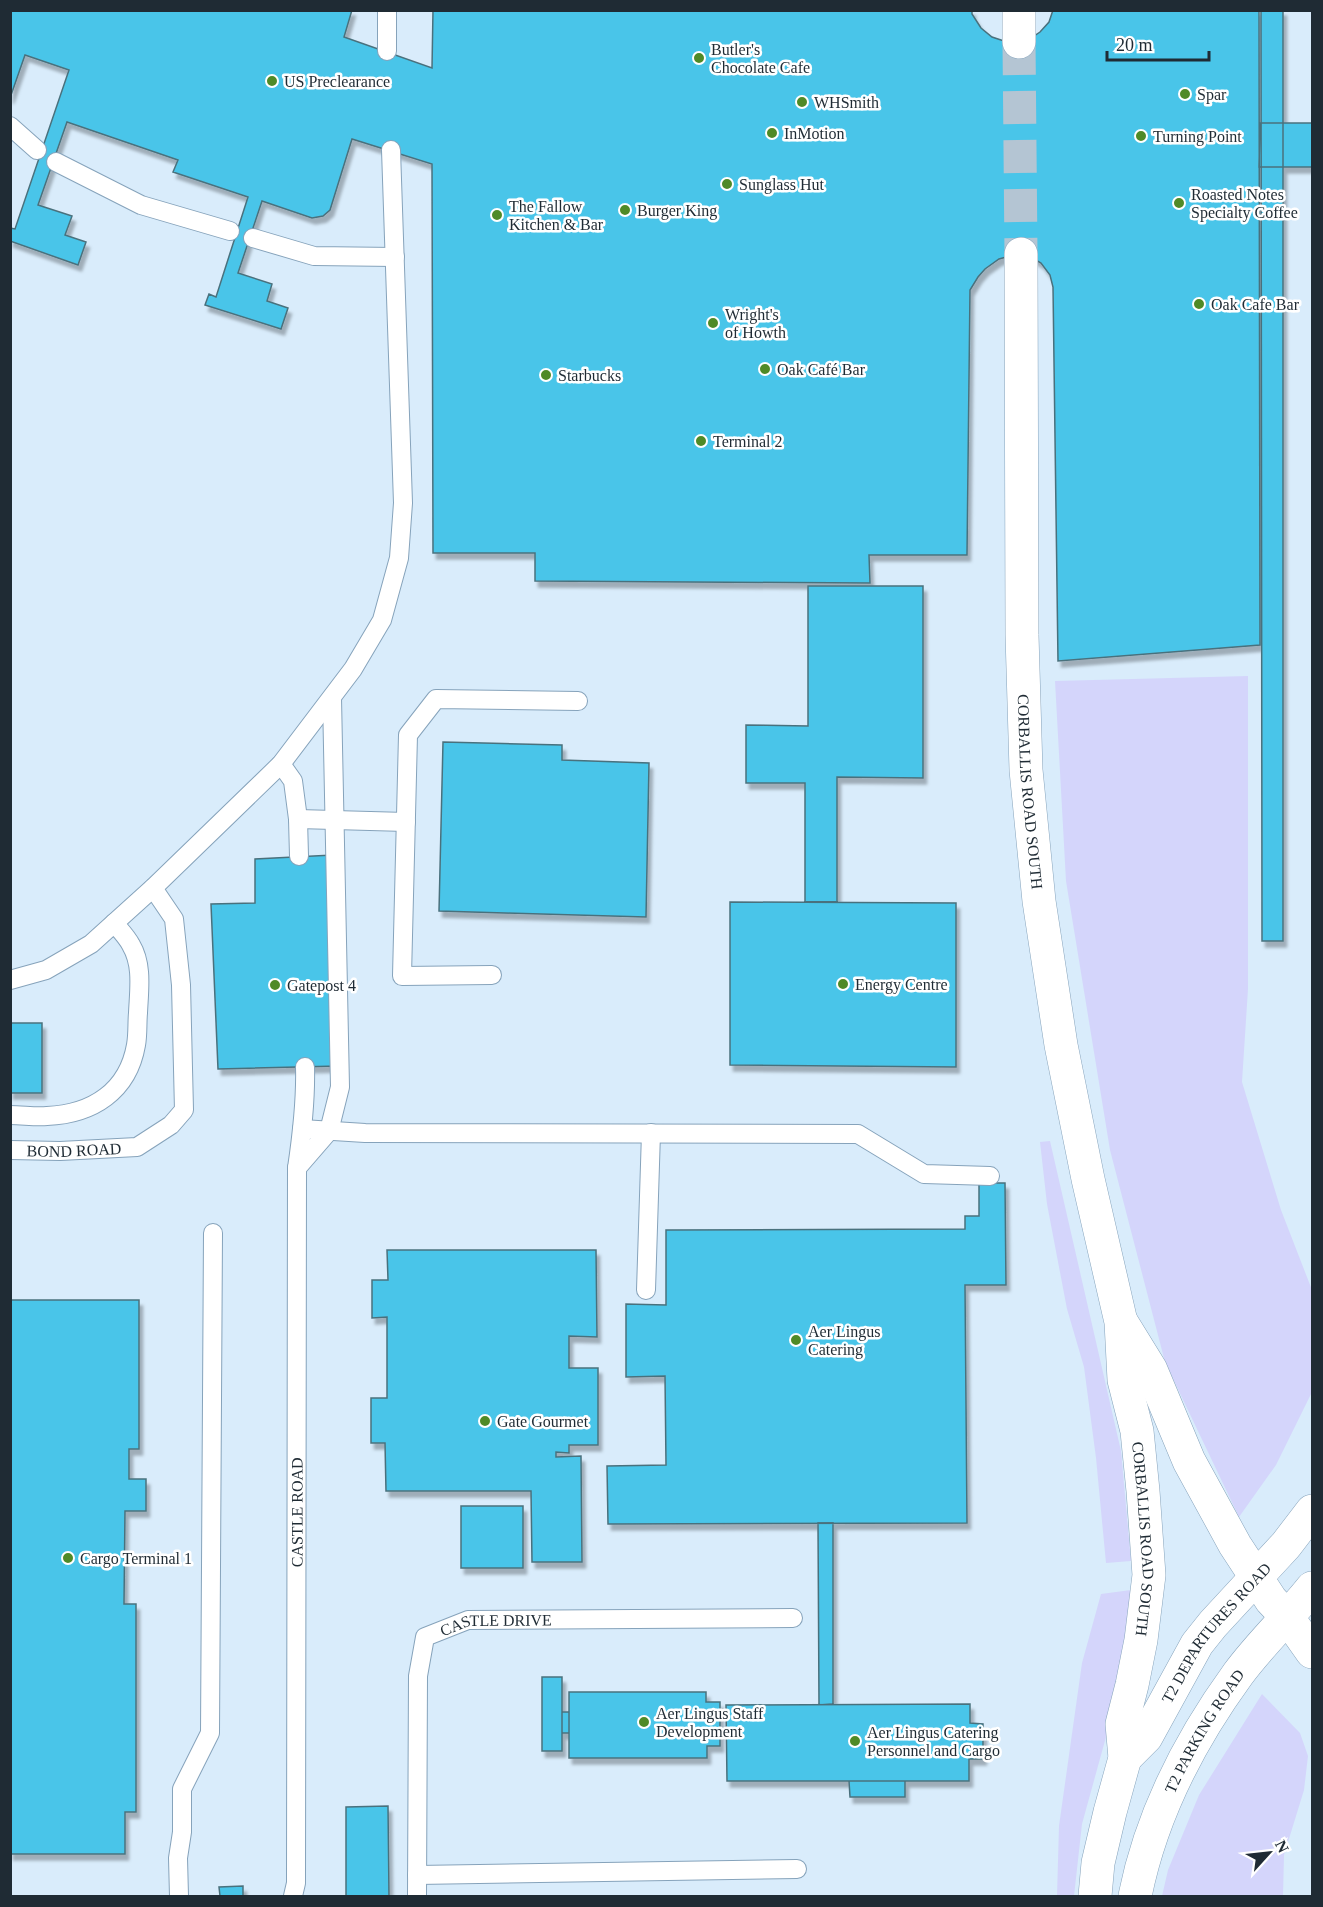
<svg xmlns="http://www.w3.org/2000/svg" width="1323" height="1907" font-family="'Times New Roman',serif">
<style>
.green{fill:#d4d5fb}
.building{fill:#48c5e9;stroke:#4a717d;stroke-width:1.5;filter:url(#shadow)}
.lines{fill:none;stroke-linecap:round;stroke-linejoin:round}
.minor-tunnel{stroke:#b4c5d3;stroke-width:33;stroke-dasharray:33 16;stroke-linecap:butt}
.service-casing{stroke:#86a3bb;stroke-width:20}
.minor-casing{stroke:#86a3bb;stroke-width:34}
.service{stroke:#fff;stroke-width:18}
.minor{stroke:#fff;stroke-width:33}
.poi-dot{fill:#4f8a27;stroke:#fff;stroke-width:2}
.labels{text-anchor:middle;stroke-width:5;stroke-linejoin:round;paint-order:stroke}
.poi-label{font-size:16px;fill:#1f2b34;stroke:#fff;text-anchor:start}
.street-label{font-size:16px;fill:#1f2b34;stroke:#fff}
</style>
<defs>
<filter id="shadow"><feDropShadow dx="3.5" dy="6" stdDeviation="1.5" flood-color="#0004"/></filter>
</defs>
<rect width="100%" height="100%" fill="#d9ecfb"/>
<!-- green -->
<path class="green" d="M1248,676V989L1242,1082L1281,1210L1312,1290V1392L1276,1465L1239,1517L1165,1362L1110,1150L1066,881L1055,681Z
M1050,1141L1121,1451L1131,1561L1106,1563L1096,1458L1084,1367L1067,1309L1047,1204L1040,1142Z
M1131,1590L1123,1655L1106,1737L1082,1824L1074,1896H1057L1059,1826L1082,1663L1101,1594Z
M1262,1694L1300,1733L1308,1756L1304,1790L1284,1855L1283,1896H1162L1168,1870L1199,1795Z"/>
<!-- building -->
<path class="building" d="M10,10H352L344,37L432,68L433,10H972V14L981,28L992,37L1007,42L1031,38L1040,32L1049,22L1053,10H1259L1260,645L1058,661L1053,287L1050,275L1041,263L1031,257L1010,256L999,259L985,269L978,277L970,290L967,555H869L870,583L535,581V553H433L432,164L352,139L330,210L323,216L312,218L262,201L238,273L272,284L267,301L288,308L281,329L205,305L209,294L216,297L248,197L173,172L178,160L67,122L38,205L72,216L65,235L86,242L78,265L10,241V228L15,229L69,70L25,55L10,98Z
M1261,10H1283V941H1262Z
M1260,123H1312V167H1259Z
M808,586H923V778L837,777V902H805V783H746V725L808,726Z
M443,742L562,745V760L649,763L646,917L439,911Z
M333,855L339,1066L218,1069L211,904L255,903V859Z
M730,902L956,903V1067L730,1065Z
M10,1023H42V1093H10Z
M979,1183H1005L1006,1285H965L967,1523L608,1524L607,1466L666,1465L665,1376L626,1377V1304L666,1305V1230L965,1229V1216H979Z
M387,1250H596L597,1337L569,1336V1368H598V1445H569V1453L556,1452V1457L581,1456L582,1562H532L531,1491H386L385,1443H371V1398H387V1317L372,1318V1280H388Z
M10,1300H139V1449H129V1479H146V1511H125L124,1604H136V1812H125V1854H10Z
M461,1506H523V1568H461Z
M818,1523H833V1704L819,1705Z
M542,1677H562V1751H542Z
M569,1692H706V1702H720V1746H707V1758H569Z
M970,1704V1723L983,1724V1759H969V1781H727L726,1705Z
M562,1712H569V1733H562Z
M849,1781H905V1797H850Z
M388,1806L389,1896H346V1807Z
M243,1886V1896H220L219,1887Z"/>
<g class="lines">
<!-- minor-tunnel -->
<path class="minor-tunnel" d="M1019,42L1021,254"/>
<defs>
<g id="service">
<path d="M387,10V51"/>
<path d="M10,126L37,150"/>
<path d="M56,162L141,205L230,231"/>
<path d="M253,238L314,256L395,257"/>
<path d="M281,764L293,781L298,819L299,856"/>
<path d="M298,819L406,822"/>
<path d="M492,975L402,976L408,735L436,699L578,701"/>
<path d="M10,980L46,970L91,944L153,888L281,764L353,669L382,620L399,558L403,503L391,150"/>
<path d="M10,1115C23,1115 35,1117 47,1116C93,1114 128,1091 136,1045C138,1034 137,1023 138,1013C139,990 143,965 131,945C127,937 120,930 114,923"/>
<path d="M302,1129L365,1133L858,1134L924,1174L990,1176"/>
<path id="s1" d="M10,1150L60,1151L137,1147L171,1125L184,1110L181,985L174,919L153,888"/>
<path d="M297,1168L329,1131L340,1087L332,698"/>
<path d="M646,1290L651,1133"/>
<path d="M417,1875L797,1869"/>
<path d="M179,1896L178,1858L182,1832V1789L210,1733L213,1233"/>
<path id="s2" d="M293,1896L296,1883L297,1168C302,1134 306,1101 305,1067"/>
<path id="s3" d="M417,1896L418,1676L425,1637L468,1620L793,1618"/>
</g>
<g id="minor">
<path d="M1019,42V10"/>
<path id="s4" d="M1021,254L1022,635L1026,770L1039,901L1061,1045L1088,1179L1121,1322L1124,1380L1137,1431L1143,1491L1149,1575L1141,1640L1132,1685L1122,1724L1125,1758L1110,1812L1098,1863L1095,1896"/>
<path d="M1122,1323L1151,1370L1189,1461L1235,1545L1271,1600L1288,1618L1312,1652"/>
<path id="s5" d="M1125,1758L1146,1737L1197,1644L1213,1624L1286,1545L1312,1511"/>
<path id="s6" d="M1135,1896C1151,1816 1190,1740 1238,1674C1260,1644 1289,1617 1312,1588"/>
</g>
</defs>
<!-- service casing -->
<use href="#service" class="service-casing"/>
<!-- minor casing -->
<use href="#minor" class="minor-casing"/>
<!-- service -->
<use href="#service" class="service"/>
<!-- minor -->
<use href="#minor" class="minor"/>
</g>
<!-- markers -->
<g class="poi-dot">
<circle cx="699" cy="58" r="6"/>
<circle cx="272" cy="81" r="6"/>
<circle cx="1185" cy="94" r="6"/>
<circle cx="802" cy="102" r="6"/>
<circle cx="772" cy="133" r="6"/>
<circle cx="1141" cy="136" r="6"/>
<circle cx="727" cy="184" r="6"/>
<circle cx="1179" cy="203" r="6"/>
<circle cx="625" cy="210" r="6"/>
<circle cx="497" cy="215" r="6"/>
<circle cx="1199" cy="304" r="6"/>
<circle cx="713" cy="323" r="6"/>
<circle cx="765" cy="369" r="6"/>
<circle cx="546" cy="375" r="6"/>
<circle cx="701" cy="441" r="6"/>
<circle cx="843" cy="984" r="6"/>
<circle cx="275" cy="985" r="6"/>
<circle cx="796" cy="1340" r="6"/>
<circle cx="485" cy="1421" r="6"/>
<circle cx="68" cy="1558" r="6"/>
<circle cx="644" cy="1722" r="6"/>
<circle cx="855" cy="1741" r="6"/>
</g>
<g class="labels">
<!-- poi labels -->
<g class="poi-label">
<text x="711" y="55">Butler's<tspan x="711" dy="18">Chocolate Cafe</tspan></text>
<text x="284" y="87">US Preclearance</text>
<text x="1197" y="100">Spar</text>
<text x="814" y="108">WHSmith</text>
<text x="784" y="139">InMotion</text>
<text x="1153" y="142">Turning Point</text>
<text x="739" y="190">Sunglass Hut</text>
<text x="1191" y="200">Roasted Notes<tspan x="1191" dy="18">Specialty Coffee</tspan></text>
<text x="509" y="212">The Fallow<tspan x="509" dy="18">Kitchen &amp; Bar</tspan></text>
<text x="637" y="216">Burger King</text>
<text x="1211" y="310">Oak Cafe Bar</text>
<text x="725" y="320">Wright's<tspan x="725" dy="18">of Howth</tspan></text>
<text x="777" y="375">Oak Café Bar</text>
<text x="558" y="381">Starbucks</text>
<text x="713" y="447">Terminal 2</text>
<text x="855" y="990">Energy Centre</text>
<text x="287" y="991">Gatepost 4</text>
<text x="808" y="1337">Aer Lingus<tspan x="808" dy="18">Catering</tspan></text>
<text x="497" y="1427">Gate Gourmet</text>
<text x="80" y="1564">Cargo Terminal 1</text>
<text x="656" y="1719">Aer Lingus Staff<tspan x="656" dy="18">Development</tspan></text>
<text x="867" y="1738">Aer Lingus Catering<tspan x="867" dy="18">Personnel and Cargo</tspan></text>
</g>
<!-- street labels -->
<g class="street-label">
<text dy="6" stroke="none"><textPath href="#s4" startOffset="538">CORBALLIS ROAD SOUTH</textPath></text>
<text dy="6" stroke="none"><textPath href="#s1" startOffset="64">BOND ROAD</textPath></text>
<text dy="6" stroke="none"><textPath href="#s2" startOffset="384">CASTLE ROAD</textPath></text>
<text dy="6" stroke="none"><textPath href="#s4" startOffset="1296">CORBALLIS ROAD SOUTH</textPath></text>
<text dy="6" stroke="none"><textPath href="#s3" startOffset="333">CASTLE DRIVE</textPath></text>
<text dy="6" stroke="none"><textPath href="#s5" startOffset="156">T2 DEPARTURES ROAD</textPath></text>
<text dy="6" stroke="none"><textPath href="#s6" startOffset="180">T2 PARKING ROAD</textPath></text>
</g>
</g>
<!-- border -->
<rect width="1323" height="1907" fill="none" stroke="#1f2b34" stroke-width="24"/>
<!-- north arrow -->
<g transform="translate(1269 1853) rotate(63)" stroke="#ffffff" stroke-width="4.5" paint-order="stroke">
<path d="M0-4.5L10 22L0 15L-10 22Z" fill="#1f2b34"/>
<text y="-9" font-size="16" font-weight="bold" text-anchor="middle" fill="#1f2b34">N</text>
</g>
<!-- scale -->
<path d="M1107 51v9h102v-9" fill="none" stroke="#1f2b34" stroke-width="3"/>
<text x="1116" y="51" font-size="18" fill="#1f2b34" stroke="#ffffff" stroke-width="4.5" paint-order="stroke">20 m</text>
</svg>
